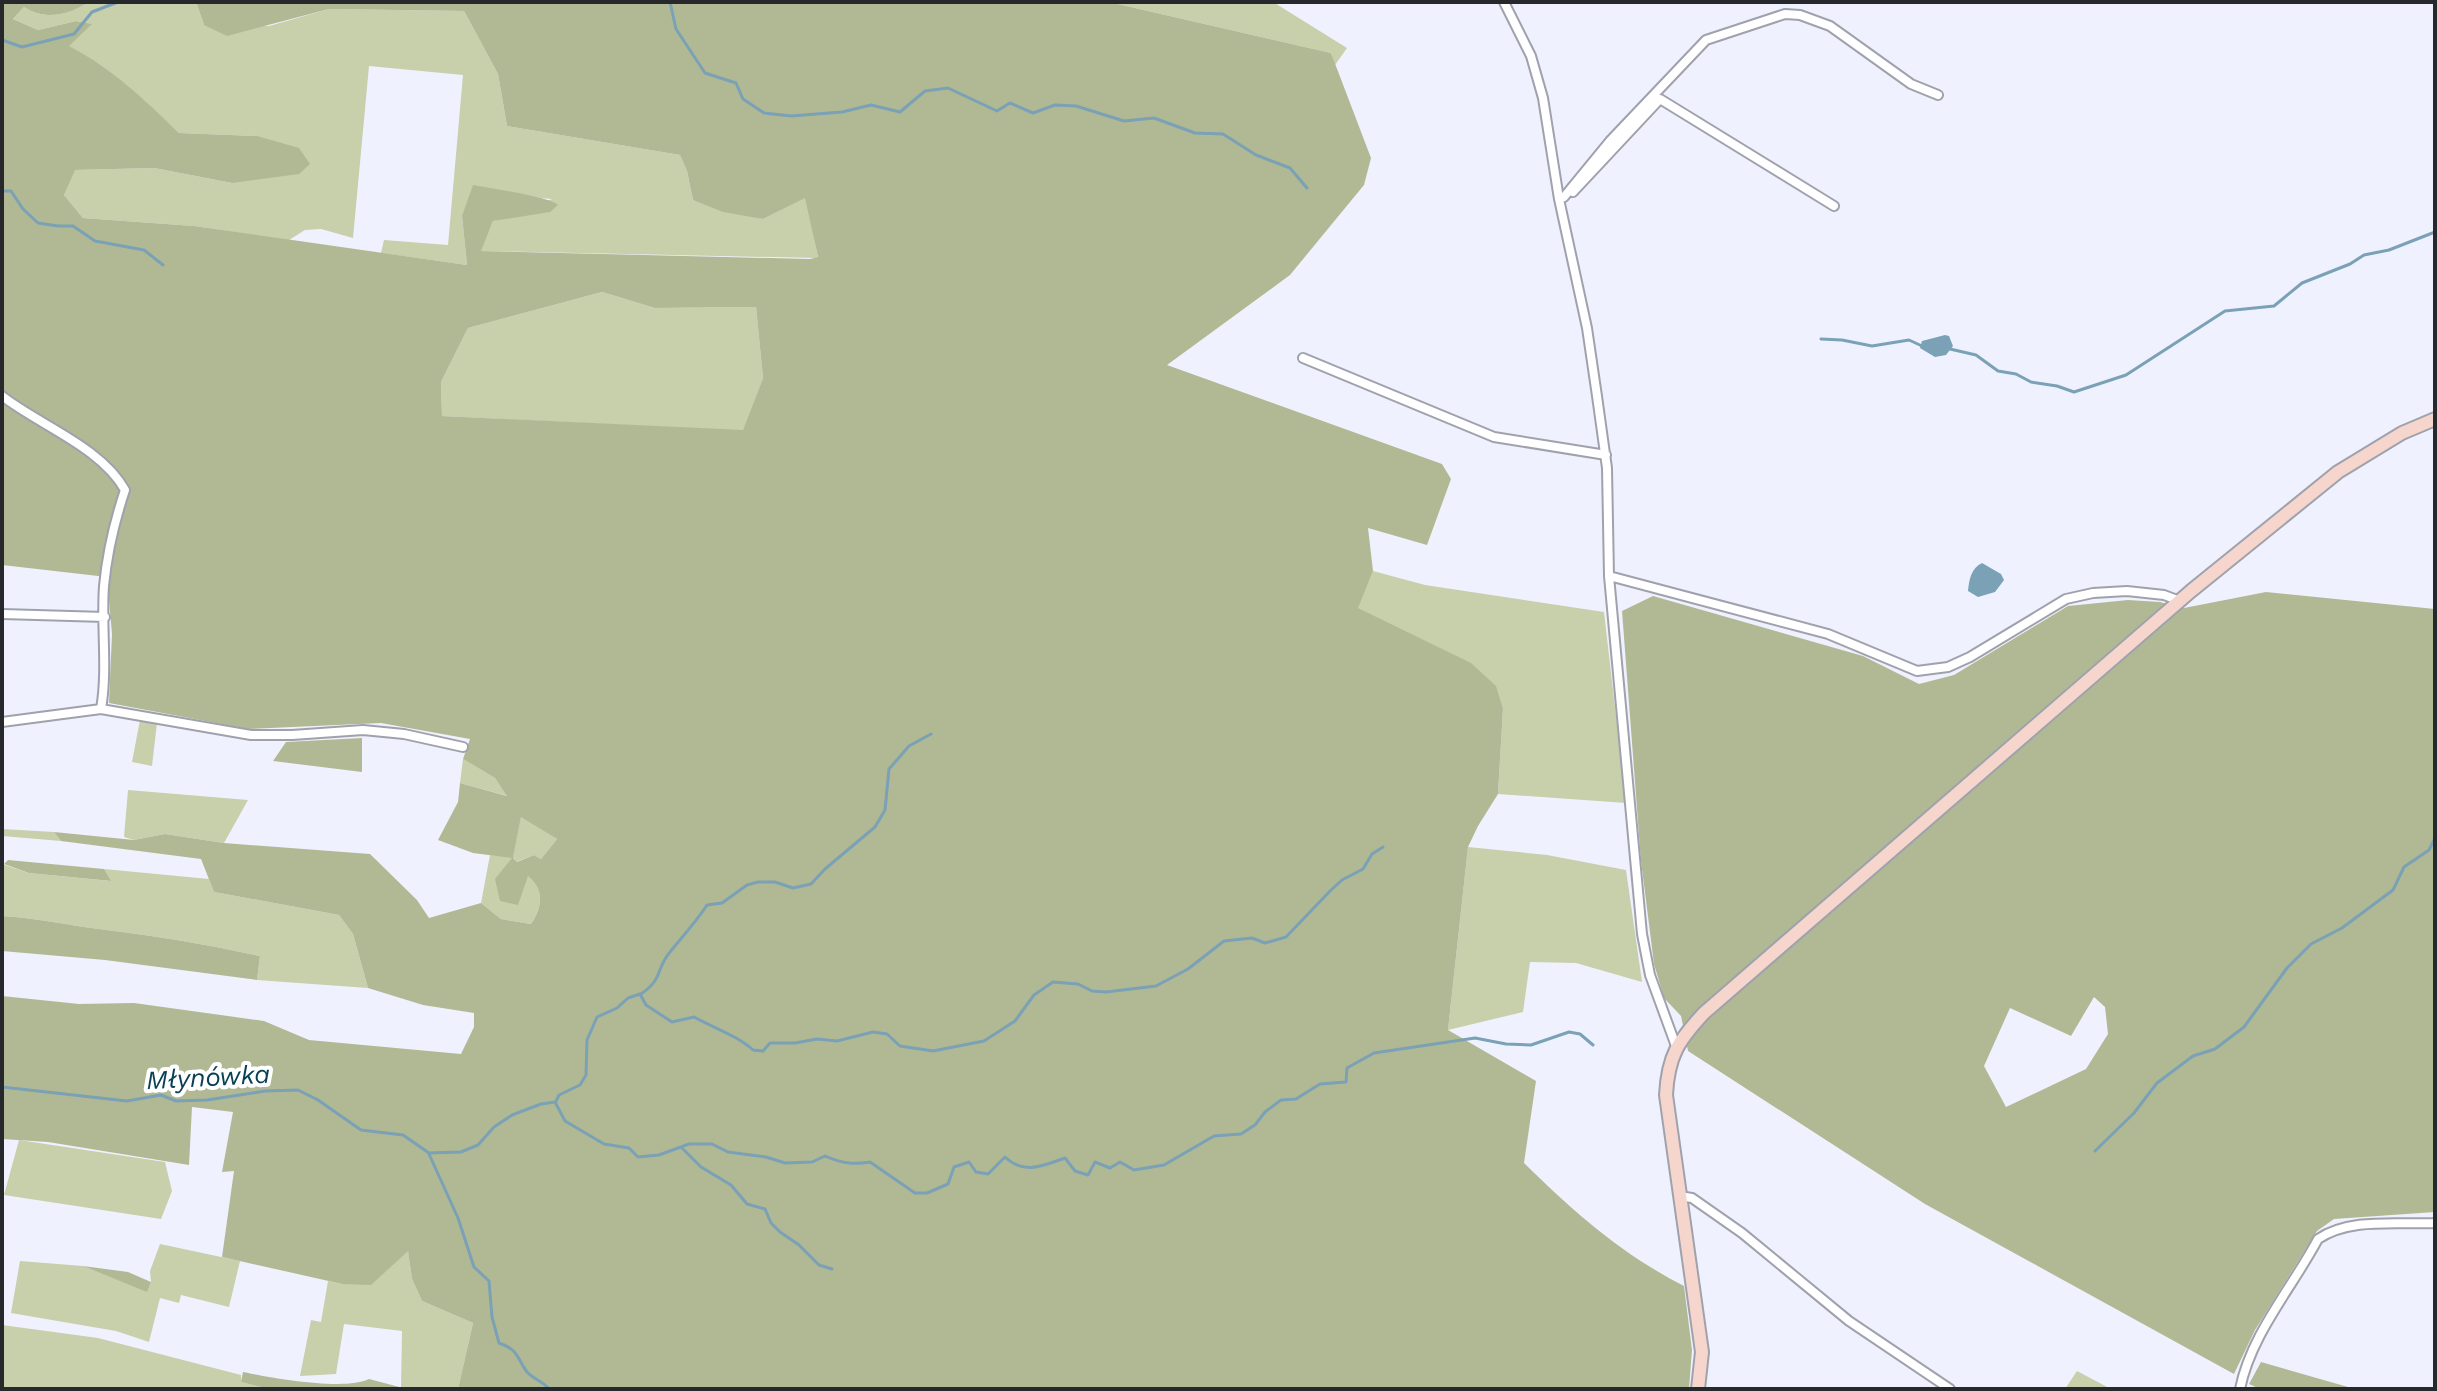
<svg xmlns="http://www.w3.org/2000/svg" width="2437" height="1391" font-family="'Work Sans',sans-serif">
<style>
.green{fill:#c8cfab}
.forest{fill:#b1b994;fill-rule:evenodd}
.water{fill:#7aa1b5}
.lines{fill:none;stroke-linecap:round;stroke-linejoin:round}
.stream{stroke:#7aa1b5;stroke-width:3}
.street-casing{stroke:#9fa2ac;stroke-width:12}
.secondary-casing{stroke:#9fa2ac;stroke-width:16}
.street{stroke:#fff;stroke-width:8}
.secondary{stroke:#f6d6cc;stroke-width:12}
.labels{text-anchor:middle;stroke-width:8;stroke-linejoin:round;paint-order:stroke}
.water-label{font-size:26px;font-style:italic;fill:#094056;stroke:#fff}
</style>
<rect width="100%" height="100%" fill="#eff2fe"/>
<!-- green -->
<path class="green" d="M89,2H196L204,25L269,26L329,9L464,11L498,74L507,126L680,155L687,171L693,200L763,219L806,197L818,258L480,251L493,221L513,216L552,199L529,197L462,216L467,265L381,253L384,240L448,245L463,75L369,66L353,238L321,229L305,230L289,240L194,226L83,218L64,195L74,170L154,168L232,183L257,136L179,133C144,100 111,67 68,46L91,24L76,21L38,30L13,19L24,7C46,21 67,15 89,2Z
M1109,2H1273L1347,48L1335,65L1331,53Z
M602,292L655,308L756,307L763,378L743,431L442,416L441,382L468,328Z
M1373,571L1425,585L1604,612L1626,803L1498,794L1503,709L1357,608Z
M140,720L157,723L152,766L132,762Z
M463,759L495,778L508,796L460,783Z
M128,790L248,800L224,843L165,834L134,840L124,837Z
M521,816L557,839L541,859L534,855L516,862L514,858L517,905L528,875C545,888 542,908 531,924L501,919L481,903L490,855L513,857Z
M2,829L54,832L61,841L2,836Z
M1468,847L1547,855L1626,870L1642,982L1576,963L1530,962L1523,1012L1448,1030Z
M2,864L29,873L110,881L104,869L209,879L214,892L339,915L353,934L368,988L257,980L260,956C209,945 158,936 107,930C71,926 38,918 2,916Z
M19,1140L165,1162L172,1191L161,1219L4,1195Z
M160,1244L240,1261L229,1307L181,1295L179,1303L160,1298L149,1342L116,1331L11,1313L20,1261L83,1266L147,1291L151,1282L150,1271Z
M408,1250L412,1279L422,1301L473,1323L458,1389L401,1387L402,1331L344,1324L336,1374L300,1376L311,1320L321,1322L328,1281L342,1284Z
M2,1325L98,1338L241,1375V1382L268,1389H2Z
M2077,1371L2111,1389H2065Z"/>
<!-- forest -->
<path class="forest" d="M2,2H89C68,15 46,21 24,7L13,19L38,30L76,21L92,24L69,46C112,68 145,100 179,133L257,136L299,148L310,164L299,174L232,183L154,168L75,170L64,195L83,218L194,226L467,265L462,216L473,185C489,188 550,197 558,205L550,212L493,221L481,251L810,259L818,257L805,198L763,219L723,212L693,200L687,171L680,155L507,126L498,74L464,11L329,9L227,36L204,25L196,2H1109L1331,53L1371,158L1364,185L1290,275L1167,365L1442,464L1451,479L1427,545L1368,528L1373,571L1358,608L1471,663L1496,686L1503,709L1498,794L1478,826L1468,847L1448,1030L1536,1081L1524,1163C1575,1213 1620,1253 1684,1286L1692,1350L1689,1389H458L473,1323L422,1301L412,1279L408,1251L371,1285L342,1284L222,1257L234,1171L222,1172L233,1112L192,1107L189,1165L48,1142L2,1139V996L79,1004L134,1003L264,1021L309,1040L461,1054L474,1027V1013L423,1005L368,988L353,934L339,915L214,892L201,859L61,841L54,832L134,840L165,834L224,843L370,854L417,900L429,918L481,903L501,919L531,924C542,908 545,889 528,876L518,905L500,901L495,879L512,858L473,853L438,840L458,802L460,783L507,796L495,778L463,759L470,739L381,723L248,729L109,703L112,634L107,577L2,565ZM602,292L655,308L756,307L763,378L743,430L442,416L441,382L468,328ZM521,817L557,839L541,859L534,855L517,862L513,858Z
M2266,592L2435,609V1212L2334,1219L2317,1231L2255,1330L2234,1374L1925,1204L1688,1051L1681,1016L1664,998L1654,964L1641,861L1622,611L1653,596L1863,656L1919,684L1954,675L2068,606L2128,600L2160,602L2184,608ZM2094,997L2105,1007L2108,1034L2086,1069L2006,1107L1984,1066L2010,1008L2071,1036Z
M362,738V772L273,761L286,742Z
M8,860L104,869L111,881L29,873L4,864Z
M2,916C38,918 71,926 107,930C158,936 209,945 260,956L257,980L105,960L2,951Z
M83,1266L128,1272L151,1282L147,1292Z
M2261,1362L2355,1389H2356H2260L2249,1384Z
M243,1372C272,1378 345,1391 369,1379L407,1389H268L241,1382Z"/>
<!-- water -->
<path class="water" d="M1945,335L1949,336L1953,346L1946,355L1935,357L1920,348L1922,341Z
M1982,563L2001,574L2004,580L1995,592L1978,597L1968,591C1969,580 1971,568 1982,563Z"/>
<g class="lines">
<!-- stream -->
<path class="stream" d="M670,2L676,29L705,73L736,83L743,99L764,113L791,116L842,112L871,105L900,112L925,91L948,88L997,111L1010,103L1033,113L1055,105L1076,106L1124,121L1154,118L1195,133L1223,134L1256,155L1290,168L1307,188
M2,40L22,47L74,34L92,12L118,2
M2,191H11L23,209L38,223L58,226H73L95,241L144,250L163,265
M1821,339L1842,340L1872,346L1909,340L1922,346
M1950,349L1976,355L1998,371L2016,374L2031,382L2057,386L2074,392L2126,375L2225,311L2274,306L2302,283L2350,264L2364,255L2389,250L2435,232
M641,994C664,978 655,970 670,952C683,936 696,922 707,905L722,903L747,885L758,882H775L793,888L811,884L825,869L875,827L885,810L889,769L909,746L931,734
M2,1087L127,1101L161,1095L176,1101L207,1100L265,1091L298,1090L318,1100L361,1130L403,1135L429,1153L461,1152L478,1145L494,1127L512,1115L541,1104L555,1102L565,1121L604,1144L629,1148L638,1157L659,1155L689,1144H712L728,1152L766,1157L785,1163L812,1162L825,1156C841,1163 853,1165 870,1162L915,1193H927L948,1184L954,1167L969,1162L976,1172L988,1174L1005,1157C1024,1175 1042,1166 1065,1158L1075,1171L1088,1175L1095,1162L1110,1168L1120,1162L1134,1170L1164,1165L1214,1136L1241,1134L1255,1125L1265,1112L1281,1100L1296,1099L1320,1084L1346,1082L1347,1068L1374,1053L1475,1038L1506,1044L1531,1045L1569,1032L1580,1034L1593,1045
M556,1101L559,1095L580,1085L586,1075L587,1040L597,1017L617,1008L628,998L640,994L646,1005L672,1022L694,1017C714,1028 738,1036 753,1050L763,1051L770,1043H795L817,1039L837,1041L873,1032L887,1034L900,1046L933,1051L984,1041L1015,1021L1034,995L1053,982L1078,984L1092,991L1106,992L1156,986L1188,969L1224,941L1252,938L1265,943L1286,937L1330,891L1342,880L1363,869L1372,854L1383,847
M681,1147L701,1167L731,1185L747,1204L765,1209L771,1223L780,1232L799,1245L819,1265L832,1269
M2095,1151L2134,1113L2157,1083L2193,1056L2215,1049L2244,1027L2287,968L2311,944L2342,928L2393,890L2404,867L2429,850L2435,838
M429,1154L458,1218L474,1267L489,1281L492,1317L499,1343C519,1350 516,1357 527,1372C533,1379 543,1381 549,1389"/>
<defs>
<path id="street" d="M1504,2L1531,56L1543,98L1559,199L1587,328L1597,396L1607,468L1609,576L1642,934L1650,975L1676,1046
M1573,192L1660,99L1834,206
M1564,197L1610,141L1706,40L1785,14L1800,15L1830,26L1911,84L1938,95
M1303,358L1494,437L1606,455
M2,396C39,425 101,447 125,490C115,520 107,554 104,586C101,627 108,668 101,709
M1609,576L1828,634L1917,671L1948,667L1970,657L2066,599L2093,593L2127,591L2164,595L2180,601
M2,614L105,617
M2,722L101,709L251,735H292L363,730L404,734L463,747
M1679,1196L1692,1198L1742,1233L1849,1321L1950,1389
M2240,1389C2251,1334 2292,1288 2318,1239C2351,1217 2397,1225 2435,1223"/>
<path id="secondary" d="M1698,1389L1702,1352L1666,1095C1668,1056 1678,1041 1704,1013L2191,591L2338,472L2402,433L2435,419"/>
</defs>
<!-- street casing -->
<use href="#street" class="street-casing"/>
<!-- secondary casing -->
<use href="#secondary" class="secondary-casing"/>
<!-- street -->
<use href="#street" class="street"/>
<!-- secondary -->
<use href="#secondary" class="secondary"/>
</g>
<g class="labels">
<!-- water labels -->
<g class="water-label">
<text transform="translate(208 1077) rotate(-3)" y="9">Młynówka</text>
</g>
</g>
<!-- border -->
<rect width="2437" height="1391" fill="none" stroke="#27282c" stroke-width="8"/>
</svg>
